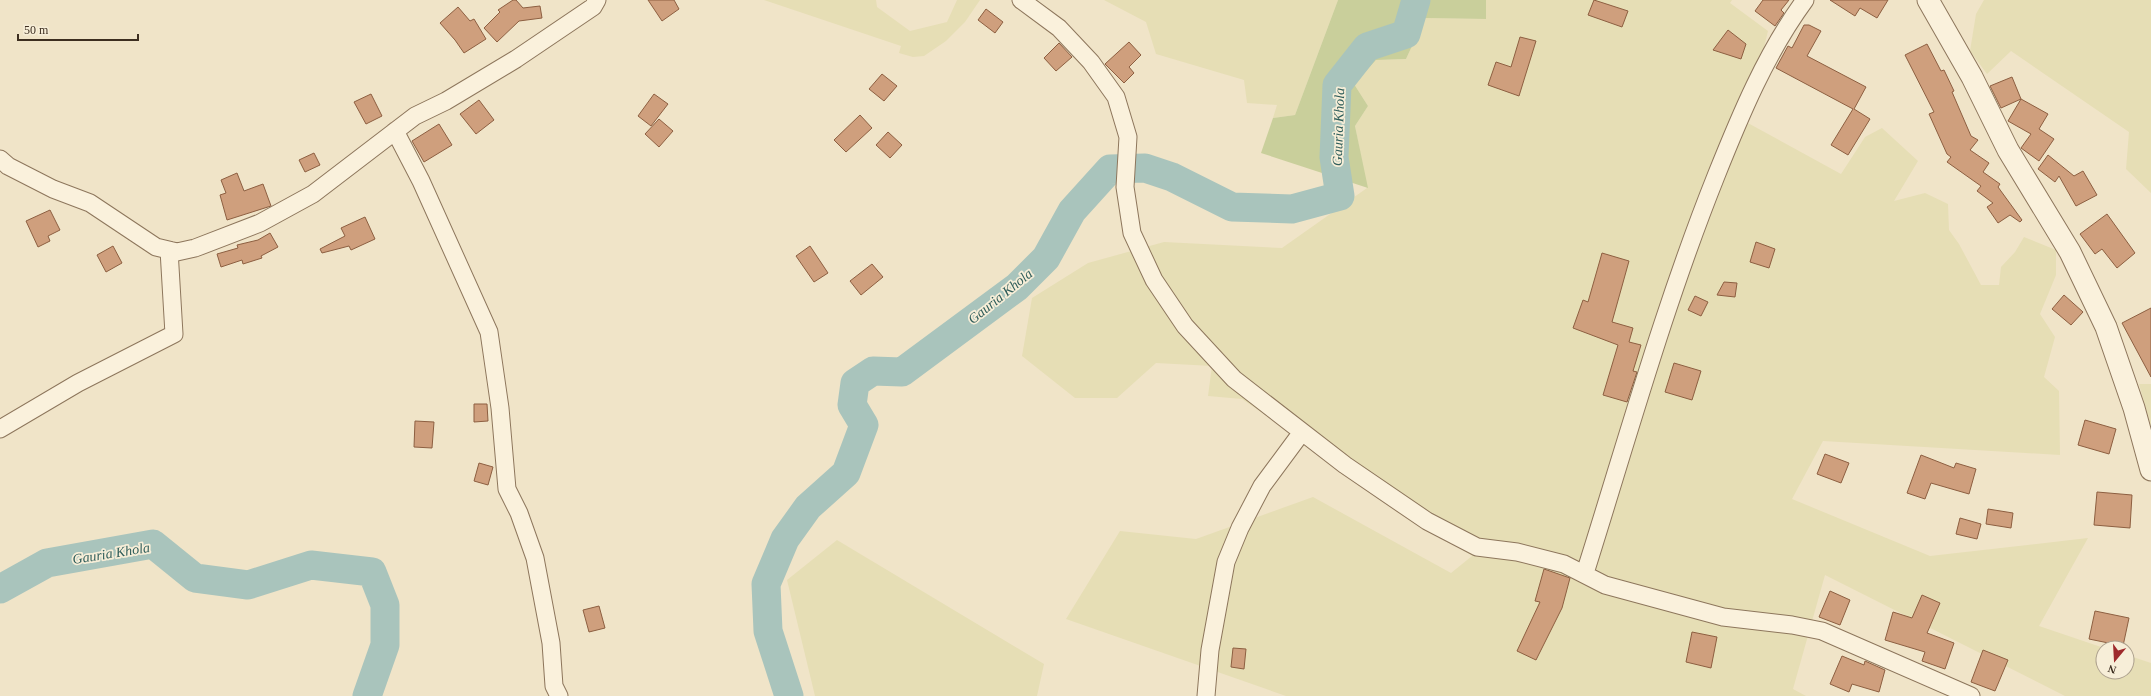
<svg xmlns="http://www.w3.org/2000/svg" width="2151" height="696" font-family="'Times New Roman',serif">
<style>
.farmland{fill:#e6deb5}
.green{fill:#c9cf9b}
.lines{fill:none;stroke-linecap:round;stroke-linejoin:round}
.river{stroke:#a9c4bc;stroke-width:29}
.building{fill:#cf9f7d;stroke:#8d5f41}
.minor-casing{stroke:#8d765c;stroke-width:19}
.tertiary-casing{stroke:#8d765c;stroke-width:23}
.minor{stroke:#faf1dc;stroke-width:17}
.tertiary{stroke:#faf1dc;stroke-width:21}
.labels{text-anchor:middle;stroke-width:3.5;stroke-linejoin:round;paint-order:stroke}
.water-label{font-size:14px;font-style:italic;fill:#2f5d5a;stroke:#f7eed8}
</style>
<rect width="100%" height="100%" fill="#f0e4c8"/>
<!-- farmland -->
<path class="farmland" d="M764,0H876L877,7L910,31L947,22L957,0H980L965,22L946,41L924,56L913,57L899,53L901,46Z
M1104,0H1338L1295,115L1273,118L1277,105L1247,103L1244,80L1156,54L1146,22Z
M1486,0H1732L1730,3L1768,31L1746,122L1841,174L1865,137L1882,128L1918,161L1894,201L1925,193L1948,204L1949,230L1959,244L1981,285H1999L2001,267L2015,252L2024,237L2056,250V275L2040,314L2055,337L2044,377L2059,391L2060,455L1823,441L1792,499L1930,556L2088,538L2039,626L2104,648L2103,672H2127V655L2151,663V696H2065L1825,575L1793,689L1806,696H1286L1066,619L1120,531L1196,539L1313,497L1451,573L1472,556L1242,399L1208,396L1212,366L1156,363L1117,398H1075L1022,356L1032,298L1088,263L1164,242L1282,248L1367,188L1355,126L1368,106L1354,84L1376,60L1406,59L1425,18L1486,19Z
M1984,0H2151V193L2126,169L2129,132L2011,51L1987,74L1970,51L1976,14Z
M2139,384H2151V427Z
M837,540L1044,664L1037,696H815L787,580Z"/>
<!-- green -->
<path class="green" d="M1338,0H1486V19L1425,18L1406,59L1376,60L1354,84L1368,106L1355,126L1368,188L1261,153L1273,118L1295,115Z"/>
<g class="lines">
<!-- river -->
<path class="river" d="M0,589L47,563L153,544L195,578L248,585L311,565L372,572L385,605V645L367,696
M789,696L768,631L766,584L785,539L808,507L846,473L864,425L852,405L855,383L873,371L902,372L1017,287L1046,258L1072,211L1110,169L1145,168L1172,177L1232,207L1292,209L1340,196L1334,157L1337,85L1367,47L1406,34L1416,0"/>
</g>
<!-- building -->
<path class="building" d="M513,0H516L523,8L540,6L542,18L519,21L497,42L484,28L500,12L498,10Z
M648,0H674L679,9L662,21Z
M1594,0L1628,11L1622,27L1588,15Z
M1763,0H1789L1781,10L1784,13L1775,26L1755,11Z
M1830,0H1888L1877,18L1860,8L1855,16Z
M458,7L470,21L474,19L486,39L464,53L455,40L440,23Z
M986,9L1003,22L995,33L978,20Z
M1804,25H1809L1821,31L1807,56L1866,87L1854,109L1870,119L1848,155L1831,145L1853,109L1776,68L1788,46L1792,48Z
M1728,30L1746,44L1741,59L1713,50Z
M1520,37L1536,41L1519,96L1488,85L1496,62L1511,67Z
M1129,42L1141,55L1129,67L1134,73L1124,83L1105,64Z
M1059,43L1072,57L1056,71L1044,58Z
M1927,44L1941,71L1944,70L1954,91L1952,92L1971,136L1978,140L1970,150L1989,163L1983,172L2000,184L1998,187L2022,220L2020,222L2010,215L1998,223L1987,207L1993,203L1977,191L1981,186L1947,162L1951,157L1947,154L1929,114L1934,112L1905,55Z
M882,74L897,86L884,101L869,89Z
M2012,77L2021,99L2048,114L2039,129L2054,139L2039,161L2021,148L2031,134L2008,121L2021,99L2001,108L1990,86Z
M371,94L382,116L366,124L354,102Z
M654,94L668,104L651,126L638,116Z
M479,100L494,120L476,134L460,114Z
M860,115L872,128L846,152L834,140Z
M659,119L673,131L659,147L645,134Z
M439,124L452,145L424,162L412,141Z
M888,132L902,145L890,158L876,145Z
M314,153L320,165L305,172L299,160Z
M2048,155L2074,176L2083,171L2097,195L2076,206L2059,176L2055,182L2038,169Z
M237,173L244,191L263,184L271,206L227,220L220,195L226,193L221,180Z
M50,210L60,230L48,236L50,241L38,247L26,221Z
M2107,214L2135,253L2117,268L2102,249L2095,254L2080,234Z
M365,217L375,239L351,250L349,246L322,253L320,249L345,236L341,228Z
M270,233L278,247L261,256L262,258L243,264L242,260L221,267L217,254L238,248L237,245L258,240Z
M1756,242L1775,249L1769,268L1750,262Z
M113,246L122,263L106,272L97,255Z
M810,246L828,273L814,282L796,256Z
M1602,253L1629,261L1612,322L1633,328L1629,342L1641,345L1633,371L1637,372L1627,402L1603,395L1618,345L1573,328L1583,300L1588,302Z
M872,264L883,277L861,295L850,281Z
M1724,282L1737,283L1735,297L1717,295Z
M2064,295L2083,312L2071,325L2052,309Z
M1695,296L1708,302L1701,316L1688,310Z
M2151,308V377L2122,323Z
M1674,363L1701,371L1692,400L1665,392Z
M474,404H487L488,421L474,422Z
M2085,420L2116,429L2109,454L2078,445Z
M415,421L434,422L432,448L414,447Z
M1825,454L1849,463L1841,483L1817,474Z
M1921,455L1954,468L1956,463L1976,469L1969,494L1931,483L1925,499L1907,493Z
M479,463L493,467L488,485L474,481Z
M2097,492L2132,495L2130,528L2094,525Z
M1988,509L2013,513L2011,528L1986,524Z
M1960,518L1981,524L1977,539L1956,534Z
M1544,569L1570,578L1562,608L1536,660L1517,651L1540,602L1535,601Z
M1830,591L1850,600L1840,625L1819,617Z
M1922,595L1940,603L1927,633L1954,643L1945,669L1922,661L1925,652L1885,640L1893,612L1912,618Z
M599,606L605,628L589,632L583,610Z
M2095,611L2129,618L2123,646L2089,639Z
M1692,632L1717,637L1711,668L1686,662Z
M1233,648L1246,649L1244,669L1231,667Z
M1983,650L2008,660L1995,691L1971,682Z
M1842,656L1864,665L1865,661L1885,670L1879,692L1852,684L1849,692L1830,684Z"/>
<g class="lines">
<defs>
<path id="minor" d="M1021,0L1059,28L1091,62L1116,97L1128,137L1125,187L1132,233L1154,280L1185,326L1234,379L1345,465L1427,521L1477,547L1517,552L1564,564L1605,585L1723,617L1792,625L1822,631L1971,696
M395,131L421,181L489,332L500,408L507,489L519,513L535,558L551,643L554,686L559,696
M0,159L8,166L53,189L90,203L156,247L177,252L195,248L260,223L313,194L415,116L446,101L516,59L593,7L597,0
M0,429L78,383L174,334L169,250
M1585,573C1627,440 1664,306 1716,176C1740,116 1766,53 1805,0
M1206,696L1210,650L1226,562L1240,528L1262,486L1302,432"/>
<path id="tertiary" d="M1928,0L1972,77L2008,150L2070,252L2106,327L2134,408L2151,470"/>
</defs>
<!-- minor casing -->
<use href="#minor" class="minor-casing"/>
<!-- tertiary casing -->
<use href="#tertiary" class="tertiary-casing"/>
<!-- minor -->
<use href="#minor" class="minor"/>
<!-- tertiary -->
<use href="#tertiary" class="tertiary"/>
</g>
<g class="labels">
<!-- water labels -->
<g class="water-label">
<text transform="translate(1338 127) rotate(-88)" y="5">Gauria Khola</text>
<text transform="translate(1000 296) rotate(-39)" y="5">Gauria Khola</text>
<text transform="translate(111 553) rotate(-9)" y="5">Gauria Khola</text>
</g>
</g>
<!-- north arrow -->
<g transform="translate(2115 660) rotate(198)"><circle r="19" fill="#f7eed8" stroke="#ada18e"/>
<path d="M0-3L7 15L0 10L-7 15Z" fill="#9e2a2b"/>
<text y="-6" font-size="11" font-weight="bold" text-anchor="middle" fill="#3d2e20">N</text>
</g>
<!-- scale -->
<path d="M18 34v6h120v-6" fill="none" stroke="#3d2e20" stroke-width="2"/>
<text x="24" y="34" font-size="12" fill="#3d2e20" stroke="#f7eed8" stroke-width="3" paint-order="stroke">50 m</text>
</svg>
